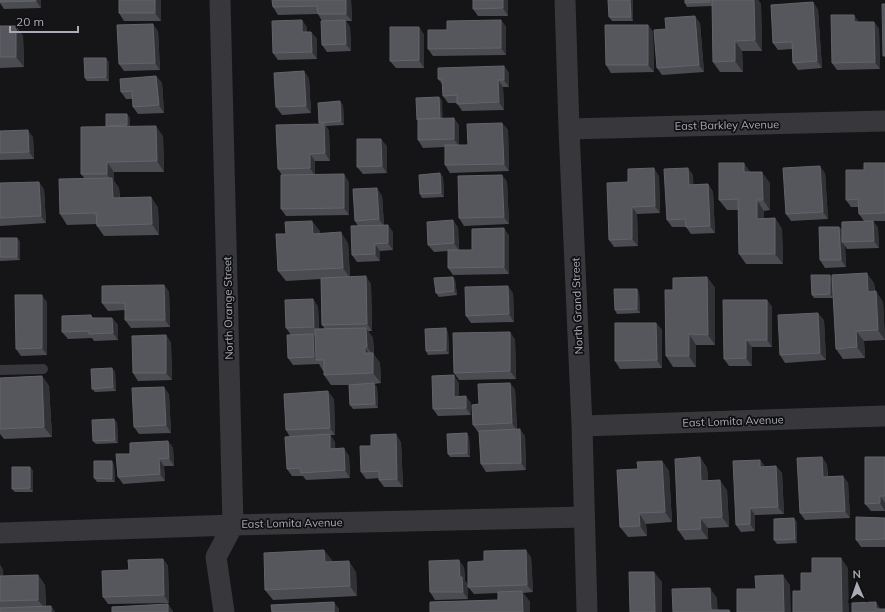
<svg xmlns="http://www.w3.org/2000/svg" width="885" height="612" font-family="Mulish,sans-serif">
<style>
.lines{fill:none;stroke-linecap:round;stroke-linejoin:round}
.service{stroke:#37373c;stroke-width:10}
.minor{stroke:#37373c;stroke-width:21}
.wall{fill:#4b4c52}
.shaded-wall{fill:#313236}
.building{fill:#55575c;stroke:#62646a}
.labels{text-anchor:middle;stroke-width:3.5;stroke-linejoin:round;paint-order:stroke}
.street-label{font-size:11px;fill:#a9acb6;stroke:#101012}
</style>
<rect width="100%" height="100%" fill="#151517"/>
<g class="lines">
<!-- service -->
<path class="service" d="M0,370L43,369"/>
<!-- minor -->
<path class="minor" d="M220,0L233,525L216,557L224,612
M565,0L569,129L582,426L587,612
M569,129L885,121
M582,426L885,416
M0,533L233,525L584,517"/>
</g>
<!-- wall -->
<path class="wall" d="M0,0H41V8L4,9L0,3Z
M119,0H161V21H124L119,13Z
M351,0L352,21H346L350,27L351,51L327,52L322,45V21L318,14L278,15L273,7Z
M473,0H508V16H478L473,9Z
M608,0H632L633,21H612L609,17Z
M685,0H758L761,4L762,51H742L743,72H720L713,62L712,6L687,7L685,3Z
M813,2L818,10L822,68L798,70L793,63L792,49L778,50L773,43Z
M501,20L506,27V55L433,56L428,49Z
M859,22H874L879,29L880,69L837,70L832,63Z
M700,23L704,72L662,75L657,68L666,29Z
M648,25L653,32L654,72L611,73L606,65Z
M0,26H16L23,36L24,67L0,68Z
M307,27V32H311L317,39V59L278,60L273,53Z
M419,27L424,35V68H396L390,61Z
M158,31L160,70L124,71L119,64Z
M109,62V81H87L85,78Z
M504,66L509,73V87H503L504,110L462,111L457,103H448L443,96V85L438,79Z
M304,71L309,79L311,113L282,115L276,107Z
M156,76L162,83L164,113L138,114L133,107V99H126L121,92Z
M439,97L442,101V118L459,125V145H468L502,123L508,130L509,171L450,173L445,165V147L423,148L418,140Z
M343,105L344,125L326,126L329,131L330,161H315V175L349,182V215L286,216L281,209L282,175L278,169L320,124L319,123Z
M130,118V126L163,136L164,172H114V181L119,188L120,198L151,197L158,208L159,235L104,236L97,226V224L67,225L60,214L85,179L81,174L107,127L106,126Z
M0,131L33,137L34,159L0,160Z
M387,146V173L363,174L357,167Z
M885,163V221H873L878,228L879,248L847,249L845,246L846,267L825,268L820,260L839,227L842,230L864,221L859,214V207H851L846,200L864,170Z
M750,172L770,183V210L764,211V219L775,218L782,229L783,264H746L739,254L738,210H727L719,200Z
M825,173L828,219L791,221L786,214Z
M502,175L507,182L509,224L464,226L459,218Z
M693,175V185L708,184L713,192L715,233L691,234L686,227H672L667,220Z
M659,176L660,213L637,214L638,246L614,247L609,240L628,182Z
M443,177L444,197L422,198L420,194Z
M0,183L44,189L46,223L0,226Z
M382,196L384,225L393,232V250L380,251V261L357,262L352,255L358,226L355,221Z
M458,227L459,250H472L504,228L509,236V274L453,275L448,268V251L434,252L428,245Z
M320,231V234L348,243L350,277L371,284L372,331H368L373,338L374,355L380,363L381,383L374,384L377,387L378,408L353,409L350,405L349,385H331L324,375V371H323L319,364L293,365L288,358L291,335L286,328L313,299L318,307L319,329H325L322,325L321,279L286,281L278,271Z
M0,238H17L20,242V260L0,261Z
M453,277L455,280L457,295L439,297L436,293Z
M707,277L715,288V345H696V367H673L666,356L673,290Z
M832,278L874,283L875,291L883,302L885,340L864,341L865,358L843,359L836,349L833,286V298H814L812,295Z
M164,285L169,292L170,327L131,328L125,320V310L108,311L102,303Z
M637,289L639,293L640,313L617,314L615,310Z
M513,293L514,322L471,323L466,316Z
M767,300L772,307V347H752V366H729L724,359Z
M47,302V355L21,356L16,349Z
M91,315L93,318H112L118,325V340L94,341L92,338L68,339L62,332Z
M824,320L826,360L785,363L780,355Z
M656,323L662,330V368L620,369L615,361Z
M448,332L449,354L428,355L426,351Z
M166,335L171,343L172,380L138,381L133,373Z
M515,339L516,379L459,380L454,373Z
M112,368L115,372L116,391L95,392L92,389Z
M42,376L49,386L52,437L4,439L0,434V378Z
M459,383V396L471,403V415L438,416L433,409Z
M510,383L515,390L517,429L525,436L526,470L486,472L481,464L479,432H478L473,425L479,404Z
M169,394L171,433L139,434L134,427Z
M334,399L335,435H330L335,442V449L349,456L350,478L306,480L303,476H292L287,469L290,437L286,430Z
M114,419L117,423L118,443L96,444L93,441Z
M469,437L470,457H450L448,454Z
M168,441L173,448L174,466H164L165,481L123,484L118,477Z
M401,442L403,487H384L379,480V478L366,479L361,472L371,446Z
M700,457L707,468L708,480L727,490L729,527L708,528V539L685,540L678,530Z
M822,457L827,465L828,476H843L848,483L850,518L805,520L800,513Z
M885,457V511H871L865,504Z
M760,460L765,467L776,466L782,473L784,514L755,515V531L741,532L736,525Z
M662,461L669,471L672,522L646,524L647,536L628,537L620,527L638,469Z
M114,465L115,482H97L94,478Z
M30,467L33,471V492H15L12,489Z
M885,518V547H861L856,540Z
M797,522V543L777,544L774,540Z
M531,557L533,592L523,593L530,602L498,593L474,594L468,587L484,561Z
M163,559L168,566L169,603L108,604L103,597Z
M332,560V562L356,572L357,596L273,600L265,590Z
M0,565L3,570V576L38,575L45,585L46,606H51L55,612H0Z
M464,567L465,581L468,585V599L435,600L430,592Z"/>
<!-- shaded-wall -->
<path class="shaded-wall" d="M36,0H41V8L36,1Z
M155,0H161V21L155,13Z
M346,0H351L352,21L346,14Z
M503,0H508V16L503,8Z
M630,0H633V21L631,17Z
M754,0H758L761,4L762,51L755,40Z
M813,2L818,10L822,68L817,61Z
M854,15L859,22H854Z
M695,16L700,23L704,72L699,65Z
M302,20L307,27V39L302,32Z
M345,20L350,27L351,51L346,44Z
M501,20L506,27V55L501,48Z
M874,22L879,29L880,69L875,62Z
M153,24L158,31L160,70L155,63Z
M648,25L653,32L654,72L648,65Z
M16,26L23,36L24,67L16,57Z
M419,27L424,35V68L419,60Z
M311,32L317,39V59L312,52Z
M735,41L742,51L743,72L735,61Z
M106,58L109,62V81L106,77Z
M504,66L509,73V87L504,80Z
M304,71L309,79L311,113L306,106Z
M156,76L162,83L164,113L159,105Z
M498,80L503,87L504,110L499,102Z
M439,97L442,101L443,123L440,120Z
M340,101L343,105L344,125L341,121Z
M127,114L130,118V129L127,125Z
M454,118L459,125V147L454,139Z
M502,123L508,130L509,171L504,164Z
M324,124L329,131L330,161L325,153Z
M156,126L163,136L164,172L157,161Z
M28,130L33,137L34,159L29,152Z
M381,139L387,146V173L382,166Z
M310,154L315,161V176L310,168Z
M107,162L114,172V181L119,188L120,208L113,198L112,182L107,174Z
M744,163L751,173L744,172Z
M820,166L825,173L828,219L823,212Z
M654,168L659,176L660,213L655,206Z
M688,168L693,175L694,192L689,185Z
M762,172L770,183V210L763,200Z
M440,173L443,177L444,197L441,193Z
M344,174L349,182V215L344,208Z
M502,175L507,182L509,224L504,217Z
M39,182L44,189L46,223L41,216Z
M708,184L713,192L715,233L710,226Z
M377,188L382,196L384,226L379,219Z
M151,197L158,208L159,235L152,224Z
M757,200L764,211V229L757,219Z
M632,207L637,214L638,246L632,239Z
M775,218L782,229L783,264L775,254Z
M453,220L458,227L459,251L454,243Z
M312,221L320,231L321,245L313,234Z
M873,221L878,228L879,248L874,241Z
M388,225L393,232V250L388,243Z
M839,227L844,234L842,242L845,246L846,267L841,260Z
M504,228L509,236V274L504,267Z
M341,232L348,243L350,278L343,268Z
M17,238L20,242V260L17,257Z
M375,244L380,251V261L375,254Z
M867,273L874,283L875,302L868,292Z
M830,275L832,278L833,298L830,294Z
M366,276L371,284L372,331L367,324Z
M453,277L455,280L457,295L454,291Z
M707,277L715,288V345L708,335Z
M164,285L169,292L170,327L165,320Z
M508,286L513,293L514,322L509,314Z
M637,289L639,293L640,313L637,309Z
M876,291L883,302L885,340L878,330Z
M42,295L47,302V355L42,348Z
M313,299L318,307L319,334L314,327Z
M767,300L772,307V347L767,340Z
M818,313L824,320L826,360L820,353Z
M112,318L118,325V340L113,333Z
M656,323L662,330V368L657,360Z
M366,328L373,338L374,355L380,363L381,383L373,373V356L367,347Z
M446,328L448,332L449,354L446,350Z
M856,331L864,341L865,358L857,347Z
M510,332L515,339L516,379L510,371Z
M313,334L318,341L316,360L314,357Z
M689,334L696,345V367L689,356Z
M166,335L171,343L172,380L166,373Z
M746,340L752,347V366L746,358Z
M365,347L372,358L365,353Z
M112,368L115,372L116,391L113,387Z
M454,375L459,383V404L454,397Z
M42,376L49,386L52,437L44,427Z
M374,383L377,387L378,408L375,404Z
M510,383L515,390L517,431L512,423Z
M164,387L169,394L171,433L166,425Z
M328,391L334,399L335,435L330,428Z
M466,396L471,403V415L466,408Z
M114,419L117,423L118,443L115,440Z
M520,429L525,436L526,470L521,463Z
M467,433L469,437L470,457L467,453Z
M330,434L335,442L336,456L330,449Z
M396,434L401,442L403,487L397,479Z
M168,441L173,448L174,466L169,458Z
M344,448L349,456L350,478L345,470Z
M700,457L707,468L709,491L701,481Z
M822,457L827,465L828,484L823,477Z
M159,459L164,466L165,481L160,474Z
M760,460L765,467H760Z
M112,461L114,465L115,482L112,479Z
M662,461L669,471L672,522L665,512Z
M776,466L782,473L784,514L778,507Z
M30,467L33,471V492L30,488Z
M843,476L848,483L850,518L845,511Z
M720,480L727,490L729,527L722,517Z
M880,496L885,503V511L880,503Z
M750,508L755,515V531L750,524Z
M639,513L646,524L647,536L640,526Z
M700,518L708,528V539L701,529Z
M794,518L797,522V543L795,539Z
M324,550L332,560V573L325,562Z
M526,550L531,557L533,592L527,585Z
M841,558L848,568L849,612H842Z
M163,559L168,566L169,603L164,595Z
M459,560L464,567L465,581L468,585V599L463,592L460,577Z
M349,561L356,572L357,596L350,586Z
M0,565L3,570L4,586L0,581Z
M654,572L662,582V612H655Z
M38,575L45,585L46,610L38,600Z
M783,575L790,585L791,612H784Z
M710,588L717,598L718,612L711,610Z
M522,591L530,602V612H523Z
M334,602L339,609V612H334Z
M876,602L881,610L876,609Z
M168,604L173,611V612H168Z
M51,606L55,612H51Z"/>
<!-- building -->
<path class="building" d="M0,0H36V1L0,2Z
M119,0H155V13H119Z
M272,0H346V14H318L317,6L273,7Z
M473,0H503V8L473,9Z
M608,0H630L631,17H609Z
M685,0H710V2L685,3Z
M712,0H754L755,40L735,41V61L713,62Z
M813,2L817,61L793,63L792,42L773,43L771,5Z
M882,4H885V56H883Z
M831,15H854V22H874L875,62L832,63Z
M695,16L699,65L657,68L654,30L666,29L665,18Z
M302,20V32H311L312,52L273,53L272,21Z
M345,20L346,44L322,45L321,21Z
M501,20V48L428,49V30H447V21Z
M153,24L155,63L119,64L117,25Z
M605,25H648V65H606Z
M0,26H16V57H0Z
M390,27H419V60L390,61Z
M84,58H106V77L85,78Z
M504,66V80H498L499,102L457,104V95L443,96L442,79H438V68Z
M304,71L306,106L276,107L274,73Z
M156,76L159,105L133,107L132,91L121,92L120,79Z
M439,97L440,118L418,119L417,120L416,98Z
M340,101L341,121L319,123L318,103Z
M106,114H127V125L106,126Z
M454,118V139L418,140V119Z
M502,123L504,164L445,165V145H468L467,124Z
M324,124L325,153L310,154V168L278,169L276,125Z
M156,126L157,161L107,162V174H81V127Z
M28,130L29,152L0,153V131Z
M357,139H381L382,166L357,167Z
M719,163H744V172H762L763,200H757V219L775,218V254H739L738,199L719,200Z
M864,163H885V213L859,214L858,199L846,200V170H864Z
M820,166L823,212L786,214L783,168Z
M654,168L655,206L632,207V239L609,240L607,183L628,182V169Z
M688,168L689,185L708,184L710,226L686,227L685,219L667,220L664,169Z
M440,173L441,193L420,194L419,175Z
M344,174V208L281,209V175Z
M502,175L504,217L459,218L458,176Z
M112,178L113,198L151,197L152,224L97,226L96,213L60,214L59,179Z
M39,182L41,216L0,218V183Z
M377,188L379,219L355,221L353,189Z
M453,220L454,243L428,245L427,222Z
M312,221L313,234L341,232L343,268L278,271L276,234H286L285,222Z
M873,221L874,241L842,242V222Z
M388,225V243L375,244V254L352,255L351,226Z
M819,227H839L841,260H820Z
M504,228V267L448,268V250H472V229Z
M0,238H17V257H0Z
M867,273L868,292L876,291L878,330L856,331L857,347L836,349L832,275Z
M811,275H830V294L812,295Z
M366,276L367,324L322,325L321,278Z
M453,277L454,291L436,293L434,278Z
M707,277L708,335L689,334V356H666L665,290H673V278Z
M164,285L165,320H125V303H102V286Z
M508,286L509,314L466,316L465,287Z
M614,289H637V309L615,310Z
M15,295H42V348L16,349Z
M313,299L314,327L286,328L285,300Z
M723,300H767V340H746V358L724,359Z
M818,313L820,353L780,355L778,315Z
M91,315V318H112L113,333L89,334V331L62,332V316Z
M615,323H656L657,360L615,361Z
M366,328L367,347H365V353H373V373L324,375V360H316L315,329Z
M446,328V350L426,351L425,329Z
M510,332V371L454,373L453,333Z
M313,334L314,357L288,358L287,335Z
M166,335V373H133L132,336Z
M112,368L113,387L92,389L91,369Z
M454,375V397L466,396V408L433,409L432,376Z
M42,376L44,427L0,429V378Z
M374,383L375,404L350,405L349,385Z
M510,383L512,423L473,425L472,405L479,404L478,384Z
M164,387L166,425L134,427L132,388Z
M328,391L330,428L286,430L284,394Z
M114,419L115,440L93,441L92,420Z
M520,429L521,463L481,464L479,431Z
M467,433V453L448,454L447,434Z
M330,434V449L344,448L345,470L301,473L300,468L287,469L285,437Z
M396,434L397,479L379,480V471L361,472L360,446H371V435Z
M168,441L169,458L159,459L160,474L118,477L116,454H130V443Z
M700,457L701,481L720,480L722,517L700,518L701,529L678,530L675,459Z
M822,457L823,477L843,476L845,511L800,513L797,458Z
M865,457H885V496H880V503L865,504Z
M760,460V467L776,466L778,507L750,508V524L736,525L733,461Z
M94,461H112V479L94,478Z
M662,461L665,512L639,513L640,526L620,527L617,470L638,469L637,462Z
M12,467H30V488L12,489Z
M856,517L885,518V539L856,540Z
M794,518L795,539L774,540V519Z
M324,550L325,562L349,561L350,586L265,590L264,553Z
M526,550L527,585L468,587V562L484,561V551Z
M812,558H841L842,612H793V591H801V573H812Z
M163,559L164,595L103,597L102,571L129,570L128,560Z
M459,560L460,577H462L463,592H430L429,561Z
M629,572H654L655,612H630Z
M38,575V600L0,601V576Z
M783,575L784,612H737V589H756L755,576Z
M710,588L711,610H729L730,612H673L672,589Z
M522,591L523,612H430V602L498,600V592Z
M334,602V612H272L271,605Z
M876,602V609H885V612H852V603Z
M168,604V612H112V607Z
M51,606V612H0V608Z"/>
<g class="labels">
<!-- street labels -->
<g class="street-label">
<text transform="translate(727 125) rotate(-1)" y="4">East Barkley Avenue</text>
<text transform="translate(577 306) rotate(-92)" y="4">North Grand Street</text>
<text transform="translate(228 308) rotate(-91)" y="4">North Orange Street</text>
<text transform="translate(733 421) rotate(-2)" y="4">East Lomita Avenue</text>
<text transform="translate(292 523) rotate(-1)" y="4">East Lomita Avenue</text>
</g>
</g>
<!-- north arrow -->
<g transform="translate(857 584) rotate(358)" stroke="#101012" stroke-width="3" paint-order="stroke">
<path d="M0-3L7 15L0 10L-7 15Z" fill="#a9acb6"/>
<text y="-6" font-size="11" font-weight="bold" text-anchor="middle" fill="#a9acb6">N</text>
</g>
<!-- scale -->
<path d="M10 26v6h68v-6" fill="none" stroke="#a9acb6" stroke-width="2"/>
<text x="16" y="26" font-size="12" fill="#a9acb6" stroke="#101012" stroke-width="3" paint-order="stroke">20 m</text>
</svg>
